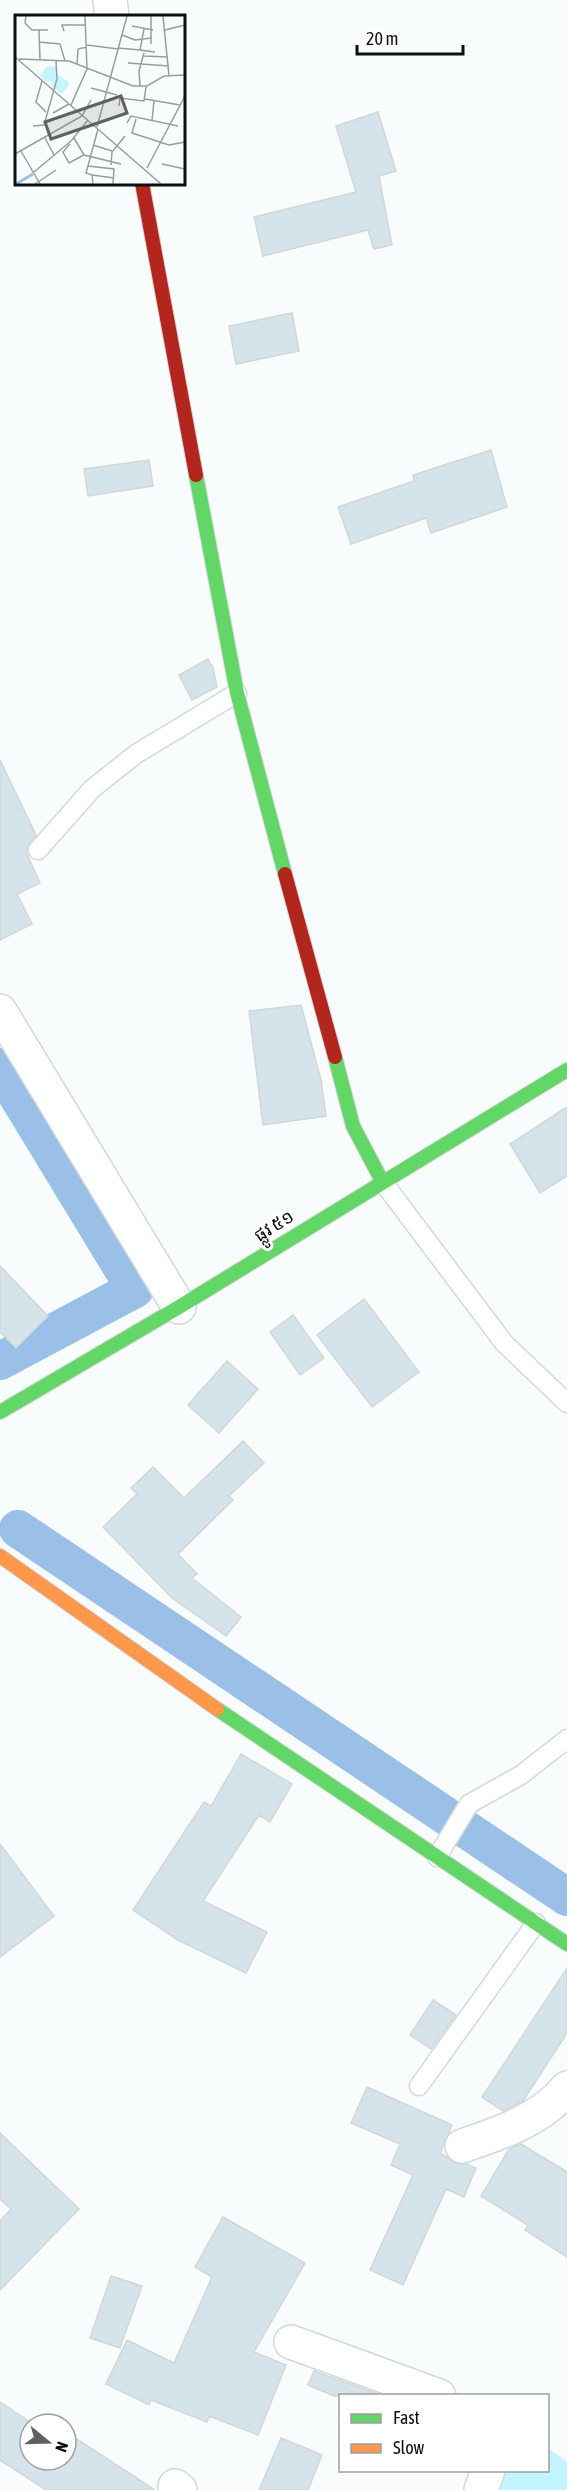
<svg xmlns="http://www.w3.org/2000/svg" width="567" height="2490" font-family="'Asap Condensed','Noto Sans Khmer',sans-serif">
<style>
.green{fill:#c2f5fd}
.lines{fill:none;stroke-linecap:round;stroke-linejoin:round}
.canal{stroke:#9ac0e8;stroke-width:38}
.building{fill:#d5e4ea;stroke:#d4d6d7;stroke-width:1.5}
.lane-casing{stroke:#d5d8d8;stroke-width:21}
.street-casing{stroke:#d5d8d8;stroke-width:36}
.fast-casing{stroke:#d5d8d8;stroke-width:16}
.slow-casing{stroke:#d5d8d8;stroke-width:16}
.jam-casing{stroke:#d5d8d8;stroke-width:16}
.lane{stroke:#feffff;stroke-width:18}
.street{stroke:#feffff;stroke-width:33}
.fast{stroke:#63d668;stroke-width:14}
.slow{stroke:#ff974d;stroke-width:14}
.jam{stroke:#b3261e;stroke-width:14}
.labels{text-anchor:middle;stroke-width:6;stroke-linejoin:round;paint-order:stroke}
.street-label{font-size:18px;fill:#0c0e0f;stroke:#fff}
.inset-river{fill:none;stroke:#9ac0e8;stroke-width:3}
.inset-road{fill:none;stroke:#9a9d9d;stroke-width:1.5}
.view{fill:#5f6162;fill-opacity:0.15;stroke:#5f6162;stroke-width:3}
.inset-edge{fill:none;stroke:#0c0e0f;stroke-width:3}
</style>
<rect width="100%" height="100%" fill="#f8fcfc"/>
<!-- green -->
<path class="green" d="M548,2448L567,2462V2490H489L496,2471L548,2470Z"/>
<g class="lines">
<!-- canal -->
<path class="canal" d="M0,1067L135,1289L0,1361
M18,1529L567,1897"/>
</g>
<!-- building -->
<path class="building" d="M378,112L396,171L379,176L392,245L374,249L368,230L263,256L254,217L356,192L336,126Z
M292,313L299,351L236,364L229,326Z
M491,450L507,507L431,533L426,518L351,544L338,507L414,481L413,475Z
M149,460L153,486L88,496L84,469Z
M208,659L213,668L217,687L192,700L179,675Z
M0,760L36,835L29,843L26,852L40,883L17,894L32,924L0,940Z
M301,1005L321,1080L326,1116L263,1125L249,1011Z
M567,1107V1176L540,1193L510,1144Z
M0,1266L48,1316L16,1348L0,1332Z
M364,1299L419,1372L372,1407L317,1335Z
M293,1315L324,1358L300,1375L270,1332Z
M227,1361L258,1389L219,1433L188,1405Z
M243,1441L264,1463L229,1496L233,1500L178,1554L197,1574L192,1578L241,1617L226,1636L172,1598L103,1527L137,1494L131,1488L153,1467L184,1498Z
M241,1754L292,1784L270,1822L259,1815L203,1901L267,1932L246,1973L178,1940L133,1910L204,1802L211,1806Z
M0,1844L54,1916L0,1957Z
M567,1968V2033L523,2101L503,2111L482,2097Z
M433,2000L456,2015L431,2049L410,2035Z
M367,2087L452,2125L440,2153L458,2164H466L476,2168L464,2197L446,2189L403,2285L370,2270L413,2175L391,2165L400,2144L351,2123Z
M0,2133L79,2209L0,2290V2221L11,2209L0,2199Z
M521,2144L567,2172V2257L525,2230L528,2225L481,2196L509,2149Z
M223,2217L305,2263L254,2352L286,2365L258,2435L209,2416L207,2422L151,2400L149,2405L106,2384L127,2340L174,2363L212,2277L195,2267Z
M111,2276L142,2286L120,2348L90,2338Z
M314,2371L383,2396H334L308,2385Z
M0,2402L33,2424H30V2460H66V2432L155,2490H46L0,2460Z
M281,2438L322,2455L308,2490H259Z"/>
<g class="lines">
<defs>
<path id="lane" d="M38,850L92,789L136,754L237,693
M382,1181L504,1343L567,1403
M437,1857L469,1804L521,1775L567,1739
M419,2086L536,1923"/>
<path id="street" d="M110,0L112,16
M0,1011L179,1307
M462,2146C500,2133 541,2120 567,2088
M291,2342L439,2396
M175,2486L180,2490
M481,2490L488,2470"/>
<path id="fast" d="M196,475L237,693L285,874
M335,1057L353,1126L382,1181
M0,1412L179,1307L567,1070
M217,1709L567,1944"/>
<path id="slow" d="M0,1556L217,1709"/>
<path id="jam" d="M142,183L196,475
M285,874L335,1057"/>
</defs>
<!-- lane casing -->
<use href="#lane" class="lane-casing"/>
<!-- street casing -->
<use href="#street" class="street-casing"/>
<!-- fast casing -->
<use href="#fast" class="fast-casing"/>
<!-- slow casing -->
<use href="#slow" class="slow-casing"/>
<!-- jam casing -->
<use href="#jam" class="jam-casing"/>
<!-- lane -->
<use href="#lane" class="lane"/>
<!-- street -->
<use href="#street" class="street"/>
<!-- fast -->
<use href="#fast" class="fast"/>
<!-- slow -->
<use href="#slow" class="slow"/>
<!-- jam -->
<use href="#jam" class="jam"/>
</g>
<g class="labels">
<!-- street labels -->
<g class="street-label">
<text transform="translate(274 1226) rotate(-32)" y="6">ផ្លូវ ៥១</text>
</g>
</g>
<!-- overview -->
<g transform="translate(15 15)">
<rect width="170" height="170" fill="#f8fcfc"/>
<path d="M41,51L42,59L55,68L47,79L37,71L36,64L32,67L25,61L31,52Z" fill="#c2f5fd"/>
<path class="inset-river" d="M1,169L18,159"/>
<path class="inset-road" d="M11,1L10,8L17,15H24M136,1V29M148,1L154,61M117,11L138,15M129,14L125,35L140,37M150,15L170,10M49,16L47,10H70M107,20L120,25L137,23M24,27L45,29L50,46M72,30L103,34M103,33L125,35M129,41L153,42M0,42L146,169M4,44L54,46L118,71H132L149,61L170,60M25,45L24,15H33M113,48L154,51M62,49L63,34L72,32M27,66L21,87L31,97M125,71L124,56L129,38M76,73L102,80M130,84L165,90M56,90L72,54L70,1M104,91L105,83L129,86L131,72M38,98L54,89M121,104L117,118L154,130L170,127M137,106L139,85M112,108L116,101L163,111M18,111L29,110L42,64L41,46M82,112L112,1M30,123L39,140M59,123L69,140L106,149M55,129L48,137L54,148L69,140M78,130L97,136M6,136L25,169M0,139L67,101L76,85M147,149L170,154M96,150L97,137L110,121M73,151L99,154L98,169M132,153L170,81M19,157L56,126L73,105M77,160L99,163M20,169L41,155M78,169L77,160L71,158L83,114"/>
<path class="view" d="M106,81L112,98L36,124L30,107Z"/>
<rect width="170" height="170" class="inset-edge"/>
</g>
<!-- legend -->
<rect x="339" y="2394" width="210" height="78" fill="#ffffff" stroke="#9e9f9f" stroke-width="1.5"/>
<rect x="351" y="2414" width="30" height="9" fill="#63d668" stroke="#9e9f9f" stroke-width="1.5"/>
<text x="393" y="2424" font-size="18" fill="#0c0e0f">Fast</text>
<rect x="351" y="2444" width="30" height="9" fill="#ff974d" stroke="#9e9f9f" stroke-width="1.5"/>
<text x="393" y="2454" font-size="18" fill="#0c0e0f">Slow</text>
<!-- north arrow -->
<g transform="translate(48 2442) rotate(109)"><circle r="28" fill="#ffffff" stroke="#9e9f9f" stroke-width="1.5"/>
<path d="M0-4.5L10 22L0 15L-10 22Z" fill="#5f6162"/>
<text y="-9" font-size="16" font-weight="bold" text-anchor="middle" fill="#0c0e0f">N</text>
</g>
<!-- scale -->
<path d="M357 45v9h106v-9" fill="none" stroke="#0c0e0f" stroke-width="3"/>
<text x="366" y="45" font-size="18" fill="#0c0e0f" stroke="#ffffff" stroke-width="4.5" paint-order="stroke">20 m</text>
</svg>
